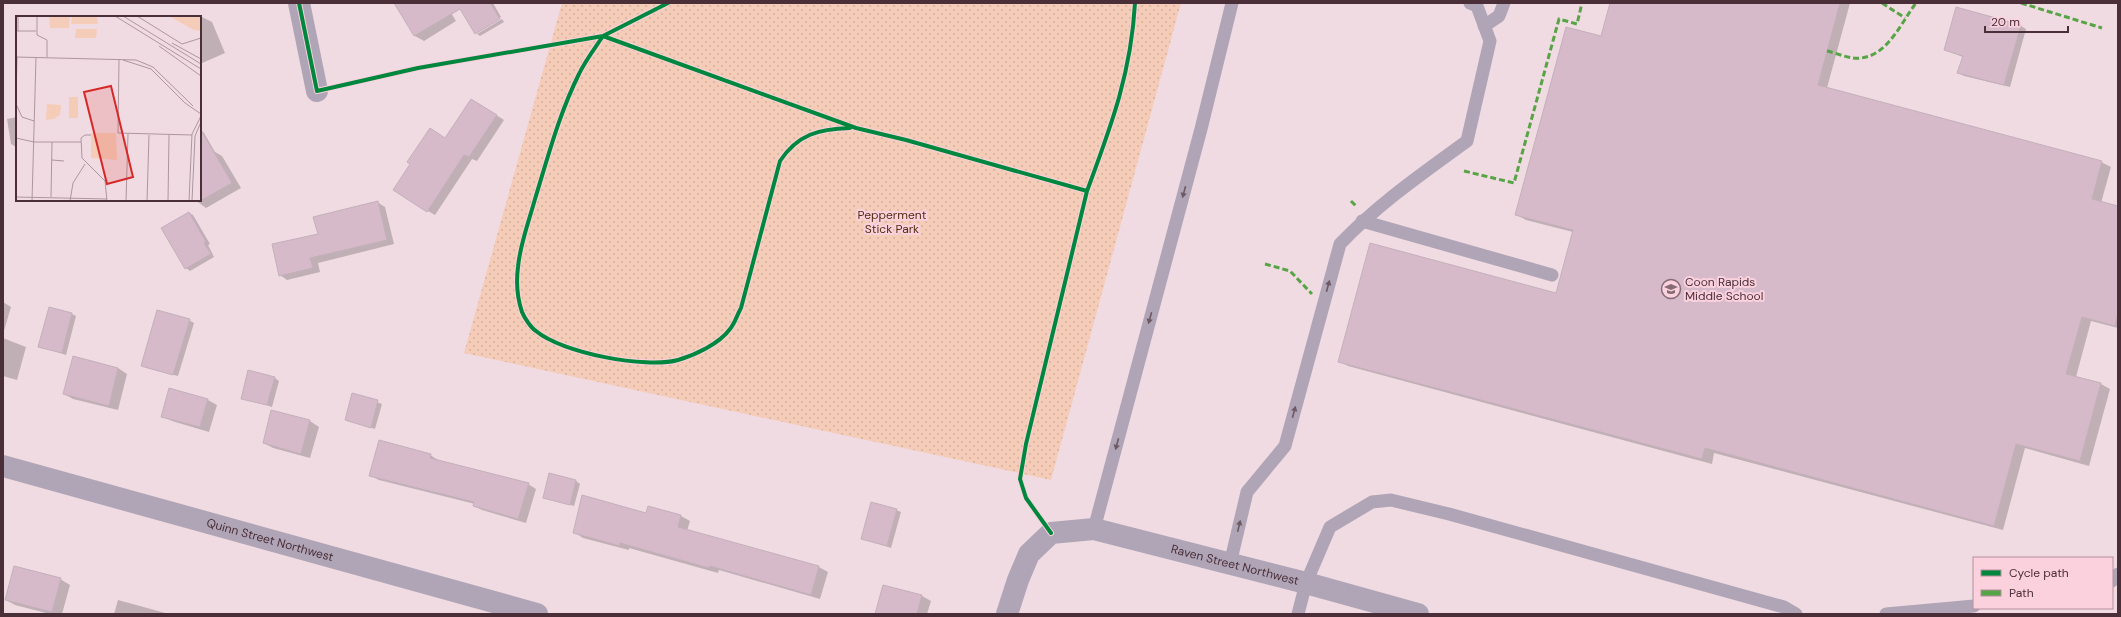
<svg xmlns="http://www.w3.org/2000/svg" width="2121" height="617" font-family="'DM Sans',sans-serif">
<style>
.green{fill:url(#green-dots)}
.shadow{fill:#0003}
.building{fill:#d6baca;stroke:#c3b0ba}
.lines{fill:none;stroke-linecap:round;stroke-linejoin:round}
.service{stroke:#b0a5b6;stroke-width:13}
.minor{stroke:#b0a5b6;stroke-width:22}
.quiet{stroke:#56a445;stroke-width:3;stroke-dasharray:6 3;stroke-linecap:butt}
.cycleway-casing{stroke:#fbd1de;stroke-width:6}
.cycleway{stroke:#00873e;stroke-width:4}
.oneway{fill:#6e5864}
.labels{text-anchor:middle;stroke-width:4;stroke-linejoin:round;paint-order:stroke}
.park-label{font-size:12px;fill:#522e0f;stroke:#fbd1de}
.poi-label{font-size:12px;fill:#4a2e38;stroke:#fbd1de;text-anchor:start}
.street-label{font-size:12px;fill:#4a2e38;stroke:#fbd1de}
.inset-road{fill:none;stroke:#ae969e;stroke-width:1}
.view{fill:#d62828;fill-opacity:0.15;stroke:#d62828;stroke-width:2}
.inset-edge{fill:none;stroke:#4a2e38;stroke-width:2}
</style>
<defs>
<pattern id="green-dots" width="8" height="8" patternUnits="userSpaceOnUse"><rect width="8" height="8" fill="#f5ccb8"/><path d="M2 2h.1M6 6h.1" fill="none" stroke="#d4b09f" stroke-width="1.8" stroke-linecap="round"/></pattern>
</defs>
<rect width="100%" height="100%" fill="#f1dbe2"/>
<!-- green -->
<path class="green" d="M562,3H1181L1051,480L464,353Z"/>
<!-- shadow -->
<path class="shadow" d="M396,3H445L456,21L424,41L415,36Z
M473,3H493L501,17L476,32V34Z
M1611,3H1850L1827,88L2101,162L2111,167L2101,203L2118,207V328L2091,321L2076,377L2101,384L2110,389L2089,466L2025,448L2003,530L1714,453L1712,464L1348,366L1339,361L1557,294L1573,232L1526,220L1517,215L1602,37Z
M202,17L212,22L225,53L200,64V18Z
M502,19L504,22L480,36L477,34Z
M2021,26L2026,29L2010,87L1964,76L1959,73L1963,57L1945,50Z
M479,104L504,120L477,161L472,159L435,215L428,211L446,139Z
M17,117V147H16L11,144L7,119Z
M200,130L204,133L215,152L222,156L241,188L206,208L195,200H200Z
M377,202L385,207L394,244L318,263L320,272L287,280L280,275L319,235Z
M189,213L193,215L210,244L208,245L214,257L190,271L186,268Z
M3,302L11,307L3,334Z
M72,314L76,316L66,355L39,346Z
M189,320L194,323L178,376L147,368Z
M3,338L26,347L17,380L3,376Z
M118,368L127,374L118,410L73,399L64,394Z
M275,378L279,381L272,407L242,398Z
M170,389L208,400L217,405L209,432L172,421L163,416Z
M353,394L382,404L375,429L346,420Z
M310,421L319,427L310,458L273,448L264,443Z
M430,455L438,460V461L528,484L536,489L526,523L482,510L474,506L475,504L379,480L370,475Z
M576,481L580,484L574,506L544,497Z
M648,507L681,516L690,521L687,531L819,567L828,572L820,599L719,570L718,573L629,548V550L583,538L574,532L646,514Z
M896,510L901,512L891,548L862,538Z
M60,579L70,585L62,614H50L15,605L6,600Z
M884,586L922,596L931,601L927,614H880Z
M118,600L169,614H114Z"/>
<!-- building -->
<path class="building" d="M394,3H490L500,19L475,34L460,9L414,36Z
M1610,3H1840L1818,85L2102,161L2092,199L2118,206V313L2115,326L2082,317L2066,374L2101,383L2080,461L2016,444L1994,526L1705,448L1702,459L1338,362L1370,243L1556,293L1573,230L1515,215L1566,27L1601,36Z
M1956,7L2021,25L2004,85L1957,73L1963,56L1944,50Z
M471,99L497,115L469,157L464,155L427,212L393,190L410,164L407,162L430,128L445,138Z
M200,128L232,183L200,201Z
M378,201L387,240L310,258L313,268L279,276L272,244L318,234L313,217Z
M189,212L206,242L204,243L211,254L185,269L161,228Z
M49,307L72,313L62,353L38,347Z
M157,310L190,319L173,375L141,366Z
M73,356L118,368L109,406L63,394Z
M248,370L275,377L267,405L241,399Z
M169,388L208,399L200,427L161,417Z
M352,393L378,400L371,428L345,420Z
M271,410L310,420L301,454L263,443Z
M379,440L431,454L430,458L529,483L518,519L473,506L474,502L369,476Z
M549,473L576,480L570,505L543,498Z
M582,495L646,513L648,506L681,515L678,527L819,566L811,595L710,566L709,568L620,543V546L573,533Z
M871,502L897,509L887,546L861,539Z
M14,566L61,578L52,612L5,600Z
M883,585L922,595L917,614H875Z"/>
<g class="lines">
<!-- service -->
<path class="service" d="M1484,26L1499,16L1504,3
M1362,221L1552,275
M1094,529L1201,129L1232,3
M1230,564L1247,492L1285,446L1340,244C1378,204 1423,173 1467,141L1490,41L1477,6L1470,3
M2112,581L2118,574
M1298,614L1306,583L1330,527L1372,502L1391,500L1449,514L1784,607L1796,614
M1886,614L1974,606"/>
<!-- minor -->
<g class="minor">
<path d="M299,3L317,91"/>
<path id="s1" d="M3,466L537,614"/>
<path id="s2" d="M1007,614L1018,580L1029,554L1051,533L1094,529L1306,583L1418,614"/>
</g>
<!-- quiet -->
<path class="quiet" d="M1882,3L1905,18
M2021,3L2102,28
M1827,51C1837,53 1851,60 1861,58C1888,55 1901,23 1916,3
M1464,171L1514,183L1559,19L1577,24L1582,3
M1351,201L1357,207
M1265,264L1290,271L1312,294"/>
<defs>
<path id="cycleway" d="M299,3L317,91L418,68L603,36L668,3
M603,36L856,128L906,140L1087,191L1026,444L1020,479L1026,498L1051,533
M603,36C595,48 585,61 579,74C559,114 548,157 535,199C529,221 520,244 518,267C516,282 517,297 522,312C524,317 531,328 536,331C562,353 646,369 678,360C695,355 719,344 730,329C735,323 737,315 741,308L780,161C798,134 819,129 850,128
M1087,191C1111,126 1131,74 1135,3"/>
</defs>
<!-- cycleway casing -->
<use href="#cycleway" class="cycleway-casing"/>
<!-- cycleway -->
<use href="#cycleway" class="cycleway"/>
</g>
<!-- one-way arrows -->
<defs><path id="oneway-solid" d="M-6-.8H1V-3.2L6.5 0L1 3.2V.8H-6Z"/></defs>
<g class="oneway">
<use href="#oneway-solid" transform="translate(1184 192) rotate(105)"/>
<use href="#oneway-solid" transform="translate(1328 286) rotate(-75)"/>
<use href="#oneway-solid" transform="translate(1150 318) rotate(105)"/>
<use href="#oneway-solid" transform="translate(1294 412) rotate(-75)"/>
<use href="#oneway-solid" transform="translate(1117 444) rotate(105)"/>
<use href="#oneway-solid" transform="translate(1239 526) rotate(-77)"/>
</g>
<!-- icons -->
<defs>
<symbol id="school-ring" viewBox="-11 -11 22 22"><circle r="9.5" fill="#fbd1de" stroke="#846b74" stroke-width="1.5"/><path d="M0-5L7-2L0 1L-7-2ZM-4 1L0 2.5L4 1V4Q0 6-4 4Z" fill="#846b74"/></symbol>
</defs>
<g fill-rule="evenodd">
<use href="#school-ring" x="1660" y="278" width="22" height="22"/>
</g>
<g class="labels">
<!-- park labels -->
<g class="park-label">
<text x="892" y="219">Pepperment<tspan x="892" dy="14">Stick Park</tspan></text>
</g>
<!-- poi labels -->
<g class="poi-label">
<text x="1685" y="286">Coon Rapids<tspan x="1685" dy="14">Middle School</tspan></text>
</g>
<!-- street labels -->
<g class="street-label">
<text dy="4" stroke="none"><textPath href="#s1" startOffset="277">Quinn Street Northwest</textPath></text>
<text dy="4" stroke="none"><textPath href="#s2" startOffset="283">Raven Street Northwest</textPath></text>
</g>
</g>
<!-- overview -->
<g transform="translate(16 16)">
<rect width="185" height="185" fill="#f1dbe2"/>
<path d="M75,117H100L101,144L75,142Z" fill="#f5ccb8"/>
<path d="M153,0H185V15L178,14Z" fill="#f5ccb8"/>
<path d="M33,0H54L53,12H34ZM56,0H81L82,8H55ZM60,13H81L80,22H59ZM53,81H62V102H53ZM31,88L45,89L44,99L38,103L30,104Z" fill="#f5ccb8"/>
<path class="inset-road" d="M21,0V19L31,24V41M99,0L185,53M107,0L185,48M121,0L166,28L185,22M0,15H20M2,15V0M156,27L185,43M143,30L185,60M0,41L120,44L137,51L177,90M103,43L102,117L176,119M107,44L135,53L169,87L185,98M0,81L1,41M0,88L6,101L18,105M75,119H69L65,122L66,142L89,165L91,185M0,122L18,126H65M36,144L48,145M0,181L91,183M35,181L36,126M16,185L20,41M54,185L57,167L69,148M110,185L112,118M131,185L133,119M152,185L153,119M173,185L176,118L185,100M176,185L179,120L185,106"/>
<path class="view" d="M95,70L117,161L91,168L68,76Z"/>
<rect width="185" height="185" class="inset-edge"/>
</g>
<!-- border -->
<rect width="2121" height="617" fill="none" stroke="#4a2e38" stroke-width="8"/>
<!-- legend -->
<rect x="1973" y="557" width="140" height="52" fill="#fbd1de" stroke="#b4909c"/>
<rect x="1981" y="570" width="20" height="6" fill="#00873e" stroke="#b4909c"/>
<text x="2009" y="577" font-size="12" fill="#4a2e38">Cycle path</text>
<rect x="1981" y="590" width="20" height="6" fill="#56a445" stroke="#b4909c"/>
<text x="2009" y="597" font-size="12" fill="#4a2e38">Path</text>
<!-- scale -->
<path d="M1985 26v6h83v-6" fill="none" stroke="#4a2e38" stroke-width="2"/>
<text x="1991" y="26" font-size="12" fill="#4a2e38" stroke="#fbd1de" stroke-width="3" paint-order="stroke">20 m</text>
</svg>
